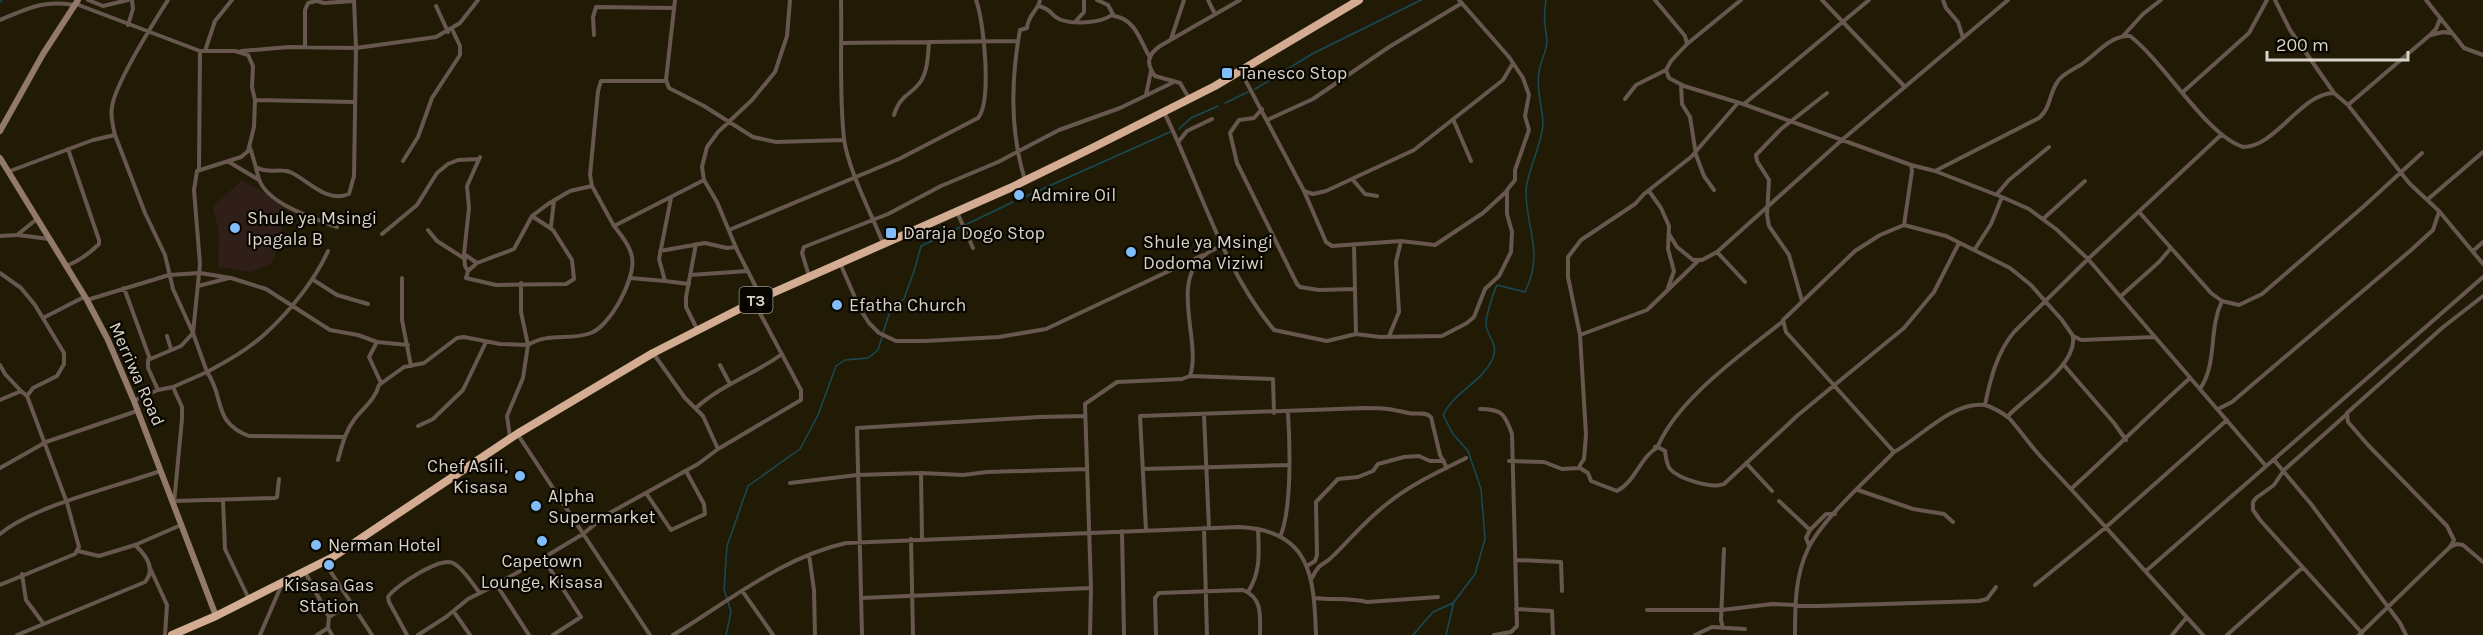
<svg xmlns="http://www.w3.org/2000/svg" width="2483" height="635" font-family="Karla,sans-serif">
<style>
.education{fill:#301e19}
.lines{fill:none;stroke-linecap:round;stroke-linejoin:round}
.stream{stroke:#174b58;stroke-width:1.5}
.street{stroke:#67574e;stroke-width:4}
.secondary{stroke:#93796a;stroke-width:6}
.highway{stroke:#d3ac93;stroke-width:8}
.poi-dot{fill:#81bdfa;stroke:#090601;stroke-width:2}
.labels{text-anchor:middle;stroke-width:4.5;stroke-linejoin:round;paint-order:stroke}
.shield{fill:#090601;stroke:#99968b;stroke-width:1.5}
.shield-label{font-size:16px;font-weight:bold;fill:#d7d3c6}
.poi-label{font-size:18px;fill:#d7d3c6;stroke:#090601;text-anchor:start}
.street-label{font-size:18px;fill:#d7d3c6;stroke:#090601}
</style>
<rect width="100%" height="100%" fill="#211b06"/>
<!-- education -->
<path class="education" d="M242,180L286,205L280,241L271,264L251,272L218,267L219,232L213,207Z"/>
<g class="lines">
<!-- stream -->
<path class="stream" d="M0,2L2,0
M1255,89L1312,54L1421,0
M1225,103L1248,92
M1179,129L1191,118L1218,106
M1020,199L1170,132
M883,333L890,311L904,299L915,268L921,246L1013,202
M726,635L731,612L724,589L727,546L748,486L800,449L818,415L836,366L845,360L868,358L878,350L882,337
M1413,635L1433,612L1453,603
M1446,635L1454,602L1475,574L1485,539L1481,489L1468,451L1453,434L1443,415C1455,391 1481,383 1492,360C1500,344 1487,337 1486,325C1485,319 1494,290 1497,285L1525,292C1544,252 1527,233 1526,193C1525,175 1543,144 1543,122C1542,105 1536,89 1539,72C1540,62 1547,51 1547,41C1545,23 1543,18 1546,0"/>
<!-- street -->
<path class="street" d="M88,0L103,6L128,0
M168,0C154,22 115,84 112,107C110,116 113,126 115,135L145,213L165,255L173,289L193,333L207,372C227,361 249,349 266,333C290,311 315,280 328,251
M314,0L324,3L354,1
M675,0L666,80L669,88L704,106L753,137L776,142L844,140
M841,0C842,46 839,93 844,139C848,169 871,213 883,243
M1097,0L1108,5L1114,16C1135,19 1140,40 1149,56
M1208,0L1215,14
M1655,0L1685,36L1687,44L1671,61L1666,70L1669,78L1684,86L1743,104L1911,165L1935,171L2002,197L2029,209L2056,229L2088,259L2266,466
M1822,0L1905,87
M1943,0L1946,8L1958,22L1963,38
M2275,0L2290,30L2334,93L2348,105L2409,183L2439,211L2483,264
M2426,0L2464,48L2483,55
M76,4L200,51H235L248,55L253,66L252,87L255,100L254,127L248,151L241,157L197,171L194,190L200,264L193,333L181,346L148,360V368L158,390L135,400
M436,6L448,32
M1039,6C1053,10 1050,15 1059,19C1072,25 1101,23 1112,15
M0,20C29,8 42,0 74,5
M1075,22L1084,12V0
M128,25L133,9L132,0
M594,35L593,17L596,7L674,8
M2431,35L2443,32L2450,33
M2123,36L2143,14L2161,0
M1171,39L1184,0
M841,43L1017,41
M1687,44L1741,0
M305,47V10L308,3L316,1
M205,51L215,21L232,0
M241,51L289,47L356,48L354,0
M1241,72L1304,191L1326,242L1332,246L1401,241L1435,245L1483,213L1507,191
M666,81H601L598,91L590,175L592,186L614,226L704,180
M1681,85L1682,104L1690,117L1696,155L1704,176L1714,190
M2183,92L2249,33L2267,0
M1146,95L1151,71
M1189,98L1180,83L1155,76C1146,64 1147,55 1160,46L1240,0
M1625,99L1636,85L1666,70
M255,100L354,102
M1744,104L1869,0
M2348,105L2430,35L2436,29L2440,19
M1262,109L1254,118L1239,120L1230,133L1237,163L1297,284L1300,287L1319,290L1355,289
M1164,112C1200,185 1221,266 1274,330L1327,341L1356,334L1380,337L1442,336L1467,323L1474,317L1485,289L1499,276L1511,252L1512,232L1507,214V190L1515,180V170L1529,130L1525,116L1529,95L1523,78L1509,57L1459,0
M894,115C901,93 911,96 921,81C928,70 928,54 929,42
M1453,119L1471,161
M1267,120L1313,99L1389,47L1462,3
M1179,141L1187,131L1212,119
M250,148C254,159 256,169 259,179C267,204 315,219 337,227
M480,157L467,186L469,208L464,254L465,266L468,271L466,278L496,285L566,284L574,279L572,260L553,230L532,216
M403,161L418,137L432,98L460,55V46L452,29
M229,162L259,180
M1911,165L1912,171L1904,225L1880,235L1855,251L1783,320L1786,332L1894,452C1920,438 1952,401 1985,405C1992,407 2003,413 2009,418C2020,430 2029,444 2041,457C2096,515 2149,576 2203,635
M258,168C268,174 279,168 290,172C307,179 326,204 349,194L354,176L356,48L436,37L460,23L478,0
M199,169L200,51
M10,171L93,140L115,135
M1935,171L2039,118C2051,108 2049,93 2058,81C2064,72 2078,68 2086,61C2099,51 2112,35 2130,36C2165,63 2206,135 2243,147C2276,147 2301,93 2334,93
M1025,180C1010,132 1011,79 1020,30L1027,28C1028,14 1038,11 1040,0
M1353,180L1365,194L1377,196
M1304,191L1313,194L1326,191L1414,150L1503,80L1513,63
M1649,191L1661,208L1669,226L1668,249L1674,271L1668,288
M1997,194L2009,180L2049,147
M671,198L659,259L665,281L689,284
M2427,200L2483,152
M957,212L973,248
M2140,213L2211,293L2222,301L2239,305L2262,294L2363,207L2422,153
M2043,219L2085,181
M1904,225L1946,236L2010,268L2031,285L2062,320L2073,336L2081,340L2155,337
M551,226L554,201
M428,230L437,241L465,259
M729,230L899,159L978,118C992,102 984,20 976,0
M382,234L417,205L437,173L448,164L458,160L479,159
M1669,234L1677,247L1693,260H1702L1717,252L1843,139L2008,0
M18,235L49,239
M0,236L17,235L37,219
M696,244L686,297V307L697,329
M1354,246L1356,334
M1975,249L1991,224L2002,197
M660,251L705,243L727,248L736,247
M2473,251L2483,242
M1717,252L1745,282
M464,254L477,263
M840,263L860,309L869,323L879,333L896,341H925L999,337L1046,329L1203,255
M66,266C79,261 89,254 99,244V240L68,149
M468,271L477,263L514,249L532,216L548,204L570,191L592,186
M0,273L21,288L35,305L64,353V364L57,376L33,388L27,396
M690,275L748,271
M809,276L802,253L804,247L888,214L941,186L998,162L1059,130L1120,108L1172,83
M402,278V320L411,366
M630,278L665,281
M312,279L337,295L368,304
M198,286L229,278
M124,288L150,359
M2121,296L2159,262L2171,248
M761,297L737,250L717,202L704,180L702,167L707,147L718,132L752,100L775,72L787,36L790,0
M87,300L169,275L200,273L231,278L266,289L330,330L358,335L377,342L408,345
M1802,301L1789,255L1769,226L1767,215L1769,180L1757,161L1756,155L1781,129L1827,93
M43,318L84,297
M1580,335L1647,310L1698,261
M167,336L171,349
M1389,336L1399,312L1396,262L1401,241
M377,342L369,357L381,383
M653,353L685,398L703,416L718,449
M2063,364L2114,423L2126,440
M0,365L5,374L21,391
M720,365L730,384
M1190,376L1273,379L1274,413
M173,387L207,372C225,397 212,422 249,436L345,437
M2200,389C2218,362 2208,330 2222,301
M158,390L173,387L182,407V419L174,503
M0,400L21,391L27,396L67,503L79,547L75,554L0,585
M1985,405C1990,380 1997,352 2014,332L2088,259L2221,135
M696,408C721,385 755,374 782,354
M1480,409C1502,409 1505,414 1512,434L1517,626L1511,632L1494,635
M2218,409L2232,402L2410,251L2433,230L2439,212
M2347,414L2284,470L2274,485L2256,498L2253,502V510L2260,520L2362,633
M1204,415L1209,528
M2007,417C2025,397 2077,366 2073,337
M418,426L433,419L463,390L486,342
M518,435L650,635
M510,437L507,416L523,378L528,345C548,332 570,341 591,333C610,326 636,278 632,258C631,247 621,235 614,226
M1655,447L1658,446C1678,399 1742,354 1782,322
M338,460C342,446 345,432 354,420C363,408 375,400 379,385L404,367L424,363L457,338L464,337L500,344L528,345L521,312V283
M2274,460L2311,504L2400,623L2406,635
M1509,461L1544,462L1562,469L1580,468V465L1584,459L1586,435L1580,335L1568,277V257L1581,240L1635,204L1644,194L1691,157L1737,104
M1746,463L1772,491
M0,468L46,442L137,411
M1580,468L1588,473L1591,481L1617,491C1636,481 1640,457 1658,447L1665,451C1666,458 1666,463 1670,469C1679,479 1712,489 1724,484L1798,415L1904,328L1934,292L1959,243
M1143,469L1288,465
M921,473L922,539
M790,483L857,475L921,473L963,475L987,472L1087,469
M2072,488C2112,452 2150,414 2190,378
M1858,490L1913,509L1944,514L1953,522
M646,493L671,530L705,514L704,504L686,471
M223,500L225,549L249,599
M174,501L275,498L277,497L279,479
M1779,501L1810,530L1826,514H1835
M1204,528L1207,635
M1146,530L1140,416L1365,408C1384,408 1391,409 1408,413C1417,415 1424,411 1431,417L1440,455L1447,468
M1122,531L1124,635
M0,534C35,505 116,487 160,471
M1280,537C1292,510 1290,444 1288,413
M911,539L913,635
M1809,545L1806,538L1810,530
M2450,547L2454,540L2447,526L2368,445L2348,422L2347,413L2442,328L2483,296
M78,551L99,556L135,545L181,525
M809,555L814,590L815,635
M543,558L581,617L553,635
M1516,560L1561,562L1562,591
M325,563L372,635
M1307,566L1315,561L1317,555L1316,502L1338,479L1358,477L1373,471L1378,464L1404,457L1419,456L1430,461H1444
M151,570L167,605L165,635
M2146,571L2483,277
M305,572L329,617L328,628L332,635
M22,574L26,600L43,623
M1312,578C1320,561 1324,566 1334,555C1352,537 1368,518 1388,503C1411,484 1439,472 1466,458
M496,584L529,635
M2035,585L2105,528L2227,420
M743,592L773,635
M1248,592C1261,572 1259,552 1258,529
M861,598L1091,588
M1315,598C1332,600 1350,598 1367,602L1438,597
M1516,609L1552,611L1553,635
M1647,610H1722L1772,604L1819,606L1979,601L1987,599L1996,587
M454,612L470,635
M329,617L350,604
M1723,628L1721,620L1724,549
M17,635L145,582C156,569 146,555 135,545
M260,635L282,584
M317,635L328,628
M407,635L389,602L388,597C396,585 440,557 453,563C463,568 472,583 479,592
M418,635L446,617L468,599L488,589L543,558L583,534L606,515L698,464L718,449L801,400V390L754,302
M673,635C728,602 782,557 846,543L1239,527C1311,530 1314,577 1316,635
M862,635L857,428L1039,417L1085,416
M1090,635L1091,588L1085,404L1117,382L1182,379L1190,376C1202,342 1169,282 1205,255C1209,251 1216,249 1221,246
M1156,635L1155,598L1159,593L1243,590C1263,598 1260,616 1260,635
M1695,635L1712,627L1745,629
M1795,635C1795,606 1795,576 1808,549C1822,519 1870,477 1894,452
M2172,635L2187,617
M2227,635L2302,568
M2359,635L2450,547L2457,544L2463,545L2483,562"/>
<!-- secondary -->
<path class="secondary" d="M0,131L43,54L78,0
M0,158L87,300L108,340L134,401L216,616"/>
<!-- highway -->
<path class="highway" d="M172,635L216,616L333,557L517,434L653,353L761,298L1010,188L1092,148L1215,86L1359,0"/>
</g>
<!-- markers -->
<g class="poi-dot">
<rect x="1221" y="67" width="12" height="12" rx="3"/>
<circle cx="1019" cy="195" r="6"/>
<circle cx="235" cy="228" r="6"/>
<rect x="885" y="227" width="12" height="12" rx="3"/>
<circle cx="1131" cy="252" r="6"/>
<circle cx="837" cy="305" r="6"/>
<circle cx="520" cy="476" r="6"/>
<circle cx="536" cy="506" r="6"/>
<circle cx="542" cy="541" r="6"/>
<circle cx="316" cy="545" r="6"/>
<circle cx="329" cy="565" r="6"/>
</g>
<g class="labels">
<!-- shield labels -->
<rect class="shield" x="739.5" y="287" width="33" height="26" rx="4.5"/>
<g class="shield-label">
<text x="756" y="306">T3</text>
</g>
<!-- poi labels -->
<g class="poi-label">
<text x="1239" y="79">Tanesco Stop</text>
<text x="1031" y="201">Admire Oil</text>
<text x="247" y="224">Shule ya Msingi<tspan x="247" dy="21">Ipagala B</tspan></text>
<text x="903" y="239">Daraja Dogo Stop</text>
<text x="1143" y="248">Shule ya Msingi<tspan x="1143" dy="21">Dodoma Viziwi</tspan></text>
<text x="849" y="311">Efatha Church</text>
<text x="508" y="472" text-anchor="end">Chef Asili,<tspan x="508" dy="21">Kisasa</tspan></text>
<text x="548" y="502">Alpha<tspan x="548" dy="21">Supermarket</tspan></text>
<text x="328" y="551">Nerman Hotel</text>
<text x="542" y="567" text-anchor="middle">Capetown<tspan x="542" dy="21">Lounge, Kisasa</tspan></text>
<text x="329" y="591" text-anchor="middle">Kisasa Gas<tspan x="329" dy="21">Station</tspan></text>
</g>
<!-- street labels -->
<g class="street-label">
<text transform="translate(137 374) rotate(66)" y="6">Merriwa Road</text>
</g>
</g>
<!-- scale -->
<path d="M2267 51v9h141v-9" fill="none" stroke="#d7d3c6" stroke-width="3"/>
<text x="2276" y="51" font-size="18" fill="#d7d3c6" stroke="#090601" stroke-width="4.5" paint-order="stroke">200 m</text>
</svg>
